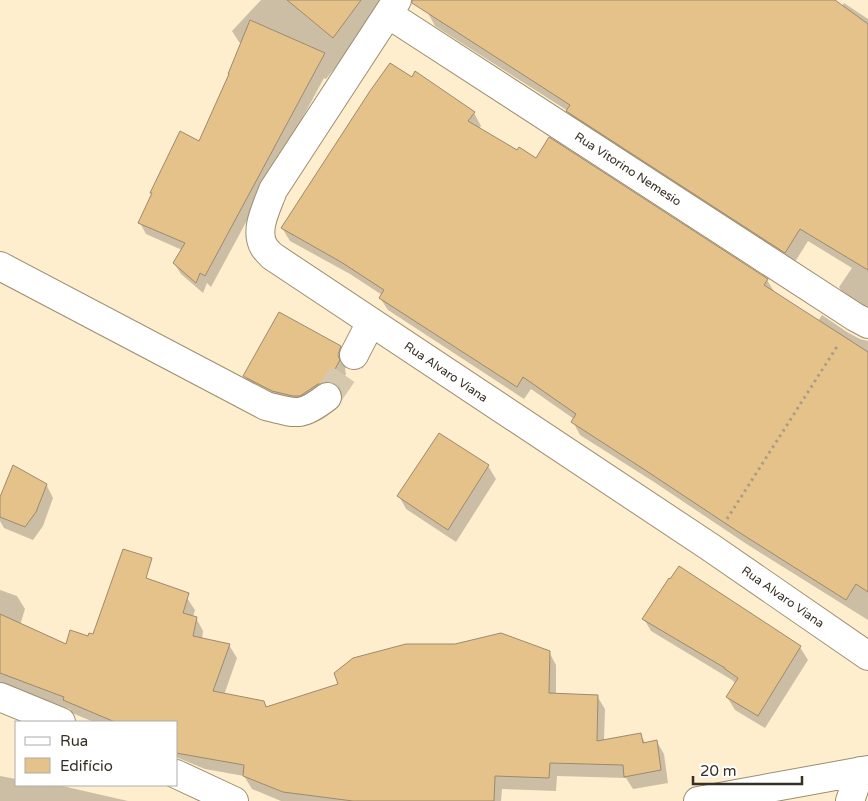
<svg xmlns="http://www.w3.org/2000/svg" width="868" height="801" font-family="'Varela Round',sans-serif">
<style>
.shadow{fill:#0003}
.building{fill:#e5c28a;stroke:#9c8a6e}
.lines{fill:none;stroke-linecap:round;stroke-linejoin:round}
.minor-tunnel{stroke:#d6c8ac;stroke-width:28;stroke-dasharray:28 14;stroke-linecap:butt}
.minor-casing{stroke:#9c8d70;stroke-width:30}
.path{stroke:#a99d86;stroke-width:3;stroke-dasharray:2.5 4;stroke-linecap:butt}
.minor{stroke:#fff;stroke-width:28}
.labels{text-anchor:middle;stroke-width:5;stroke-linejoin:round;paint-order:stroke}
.street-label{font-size:12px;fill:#362f23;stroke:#fff}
</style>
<rect width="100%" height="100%" fill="#feeece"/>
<!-- shadow -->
<path class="shadow" d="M261,0H386L371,23L326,79L324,78L211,287L207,283L203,293L181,274L174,263L182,250L146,234L140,223L152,194L151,193L200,142L230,75L242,44L239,42L232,31Z
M437,0H802L834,19L844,3L868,19V313L847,300L839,287L852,268L808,241L793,265L575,124L568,111L435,26L428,13Z
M412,79L474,113L481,126L479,129L517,152L767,280L775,293L818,321L822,315L847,332L860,339L868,341V620L745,543L654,482L580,435L573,422L574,419L531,389L524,399L388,310L380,298L382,295L350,274L290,241L282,228Z
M340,347L348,360L345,369L346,374L335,395L311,407L252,389L245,376Z
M488,466L496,479L456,542L406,509L399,496Z
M46,484L53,498L43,526L33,540L4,528L0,521V502Z
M0,590L17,596L25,609L20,625L67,645L94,636L187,598L195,610L193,617L196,618L203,631L202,640L229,645L237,658L224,695L267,708L549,652L556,665V695L597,696L605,709L604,741L640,734L646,744L657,742L664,754L668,783L633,789L626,778L557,776L556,791L502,789L501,801H281L252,789L244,776L205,769L176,757V722H94L72,713L70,709L0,683Z
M644,619L800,647L808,660L765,728L735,710L727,697L736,684L732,680L651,631Z
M0,776L16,779V785H58L128,801H0Z"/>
<!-- building -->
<path class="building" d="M287,0H361L333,38Z
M412,0H835L868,24V270L800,229L785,253L566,111L570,105L412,3Z
M250,20L325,53L205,276L200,273L196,283L173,263L185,243L138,223L152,193H150L180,131L199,141L229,74H228Z
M390,63L412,77L415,71L475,112L468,121L517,150L519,147L536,158L549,137L768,279L764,285L868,352V592L856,584L846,600L737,531L645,470L571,422L576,414L523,377L517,387L379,298L384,290L341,262L281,228L370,91Z
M279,312L341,346L338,355L340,360L328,382L318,384L300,396H293L272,391L243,376Z
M439,433L489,465L448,530L397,496Z
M13,465L47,484L36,512L25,527L0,517V497Z
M123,549L152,558L146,578L189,593L183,613L197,617L193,636L230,644L213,691L264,701L266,707L338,684L334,673L353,658L406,644H455L501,633L550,651L549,693L598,695L597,741L641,733L643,743L657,740L661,770L624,777L623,765L550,763L549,778L495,776L494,801H353L283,792L243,776L244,765L176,753V722H115L63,700L64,697L0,673V614L66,644L70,630L88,636L89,633L93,634Z
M679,566L801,646L758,716L726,697L738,678L725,669V668L642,619L669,578L670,579Z"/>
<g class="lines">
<!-- minor-tunnel -->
<path class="minor-tunnel" d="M327,397L345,371L354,355"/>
<defs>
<path id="minor" d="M397,0L273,190C267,207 254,230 264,247C266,250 269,253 272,256L710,547L868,656
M388,14L855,317L868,324
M0,266L266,406C297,414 301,417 327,397
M354,355L371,322
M0,697L61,722
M176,774L234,801
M698,801L868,770
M850,801L860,771"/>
</defs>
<!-- minor casing -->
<use href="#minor" class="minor-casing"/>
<!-- path -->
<path class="path" d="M727,519L838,345"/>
<!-- minor -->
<use href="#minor" class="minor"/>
</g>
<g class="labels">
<!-- street labels -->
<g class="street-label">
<text transform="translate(628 169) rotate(33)" y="4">Rua Vitorino Nemesio</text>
<text transform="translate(446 372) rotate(34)" y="4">Rua Alvaro Viana</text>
<text transform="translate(783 597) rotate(35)" y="4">Rua Alvaro Viana</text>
</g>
</g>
<!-- legend -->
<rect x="15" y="721" width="162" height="65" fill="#ffffff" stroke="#afaca7"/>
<rect x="25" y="737" width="25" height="8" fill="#ffffff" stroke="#afaca7"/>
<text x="60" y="746" font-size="15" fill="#362f23">Rua</text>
<rect x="25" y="758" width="25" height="15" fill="#e5c28a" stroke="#afaca7"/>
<text x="60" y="771" font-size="15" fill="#362f23">Edifício</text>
<!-- scale -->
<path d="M693 776v8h109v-8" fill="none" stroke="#362f23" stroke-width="2.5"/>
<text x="700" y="776" font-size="15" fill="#362f23" stroke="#ffffff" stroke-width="4" paint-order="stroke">20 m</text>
</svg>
